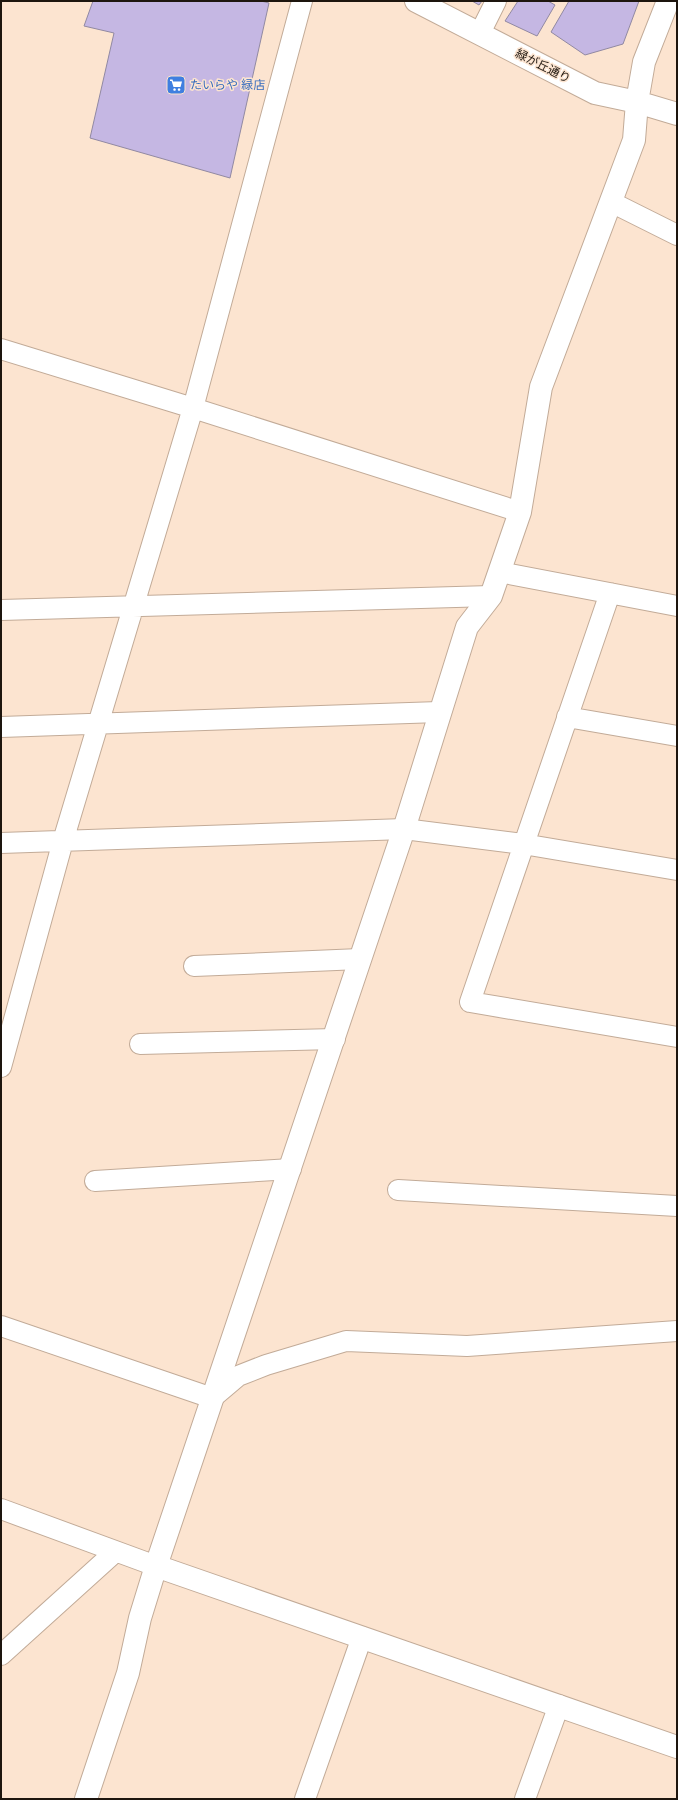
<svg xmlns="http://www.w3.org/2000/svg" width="678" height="1800" font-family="Arial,'Noto Sans JP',sans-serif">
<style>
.building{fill:#c5b7e3;stroke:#9189a2}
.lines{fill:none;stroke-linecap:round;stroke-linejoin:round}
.minor-casing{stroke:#c2ab98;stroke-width:22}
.tertiary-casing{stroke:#c2ab98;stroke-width:24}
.minor{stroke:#fff;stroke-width:20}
.tertiary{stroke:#fff;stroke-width:22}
.labels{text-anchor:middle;stroke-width:3;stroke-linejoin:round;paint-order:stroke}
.street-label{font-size:12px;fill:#1d150e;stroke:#fce4d0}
.shop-label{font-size:12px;fill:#366cbe;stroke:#fce4d0;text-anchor:start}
</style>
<rect width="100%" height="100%" fill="#fce4d0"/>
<!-- building -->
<path class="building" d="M93,1H261L269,3L230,178L90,138L114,33L84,26Z
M472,1H482L479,5Z
M518,1H548L555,5L537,36L505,21Z
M569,1H639L623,44L585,55L551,32Z"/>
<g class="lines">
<defs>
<path id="minor" d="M480,33L496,1
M611,202L677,235
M1,349L193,408L520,512
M499,572L677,606
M610,593L470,1002L677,1037
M1,610L491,596
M567,717L677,736
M1,727L439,712
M1,843L404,829L523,844L677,870
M194,966L360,959
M140,1044L335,1039
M1,1067L63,841L193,408L302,1
M95,1181L291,1169
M398,1190L677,1206
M1,1326L212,1398L238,1376L266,1365L346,1341L467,1346L677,1331
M1,1509L156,1566
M1,1655L115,1552
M305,1799L362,1637
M525,1799L559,1705"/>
<path id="tertiary" d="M416,1L595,93L637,102L677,114
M156,1566L677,1747
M86,1799L128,1673L140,1618L156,1566L404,829L467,627L491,596L520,512L541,387L634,140L637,102L644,62L668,1"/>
</defs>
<!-- minor casing -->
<use href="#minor" class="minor-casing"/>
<!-- tertiary casing -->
<use href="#tertiary" class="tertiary-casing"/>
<!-- minor -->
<use href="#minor" class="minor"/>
<!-- tertiary -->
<use href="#tertiary" class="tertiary"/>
</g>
<!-- icons -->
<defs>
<symbol id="supermarket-square" viewBox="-11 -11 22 22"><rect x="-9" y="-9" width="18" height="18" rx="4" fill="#3f7fe0" stroke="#fce4d0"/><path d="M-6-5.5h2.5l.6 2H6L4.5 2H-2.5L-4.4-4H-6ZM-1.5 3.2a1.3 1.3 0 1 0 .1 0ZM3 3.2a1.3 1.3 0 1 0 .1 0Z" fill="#fff"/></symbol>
</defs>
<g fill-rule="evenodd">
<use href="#supermarket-square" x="165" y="74" width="22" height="22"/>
</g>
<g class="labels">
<!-- street labels -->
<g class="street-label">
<text transform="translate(543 66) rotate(27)" y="4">緑が丘通り</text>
</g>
<!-- shop labels -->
<g class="shop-label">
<text x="190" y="89">たいらや 緑店</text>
</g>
</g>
<!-- border -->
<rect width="678" height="1800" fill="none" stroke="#1d150e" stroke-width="4"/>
</svg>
